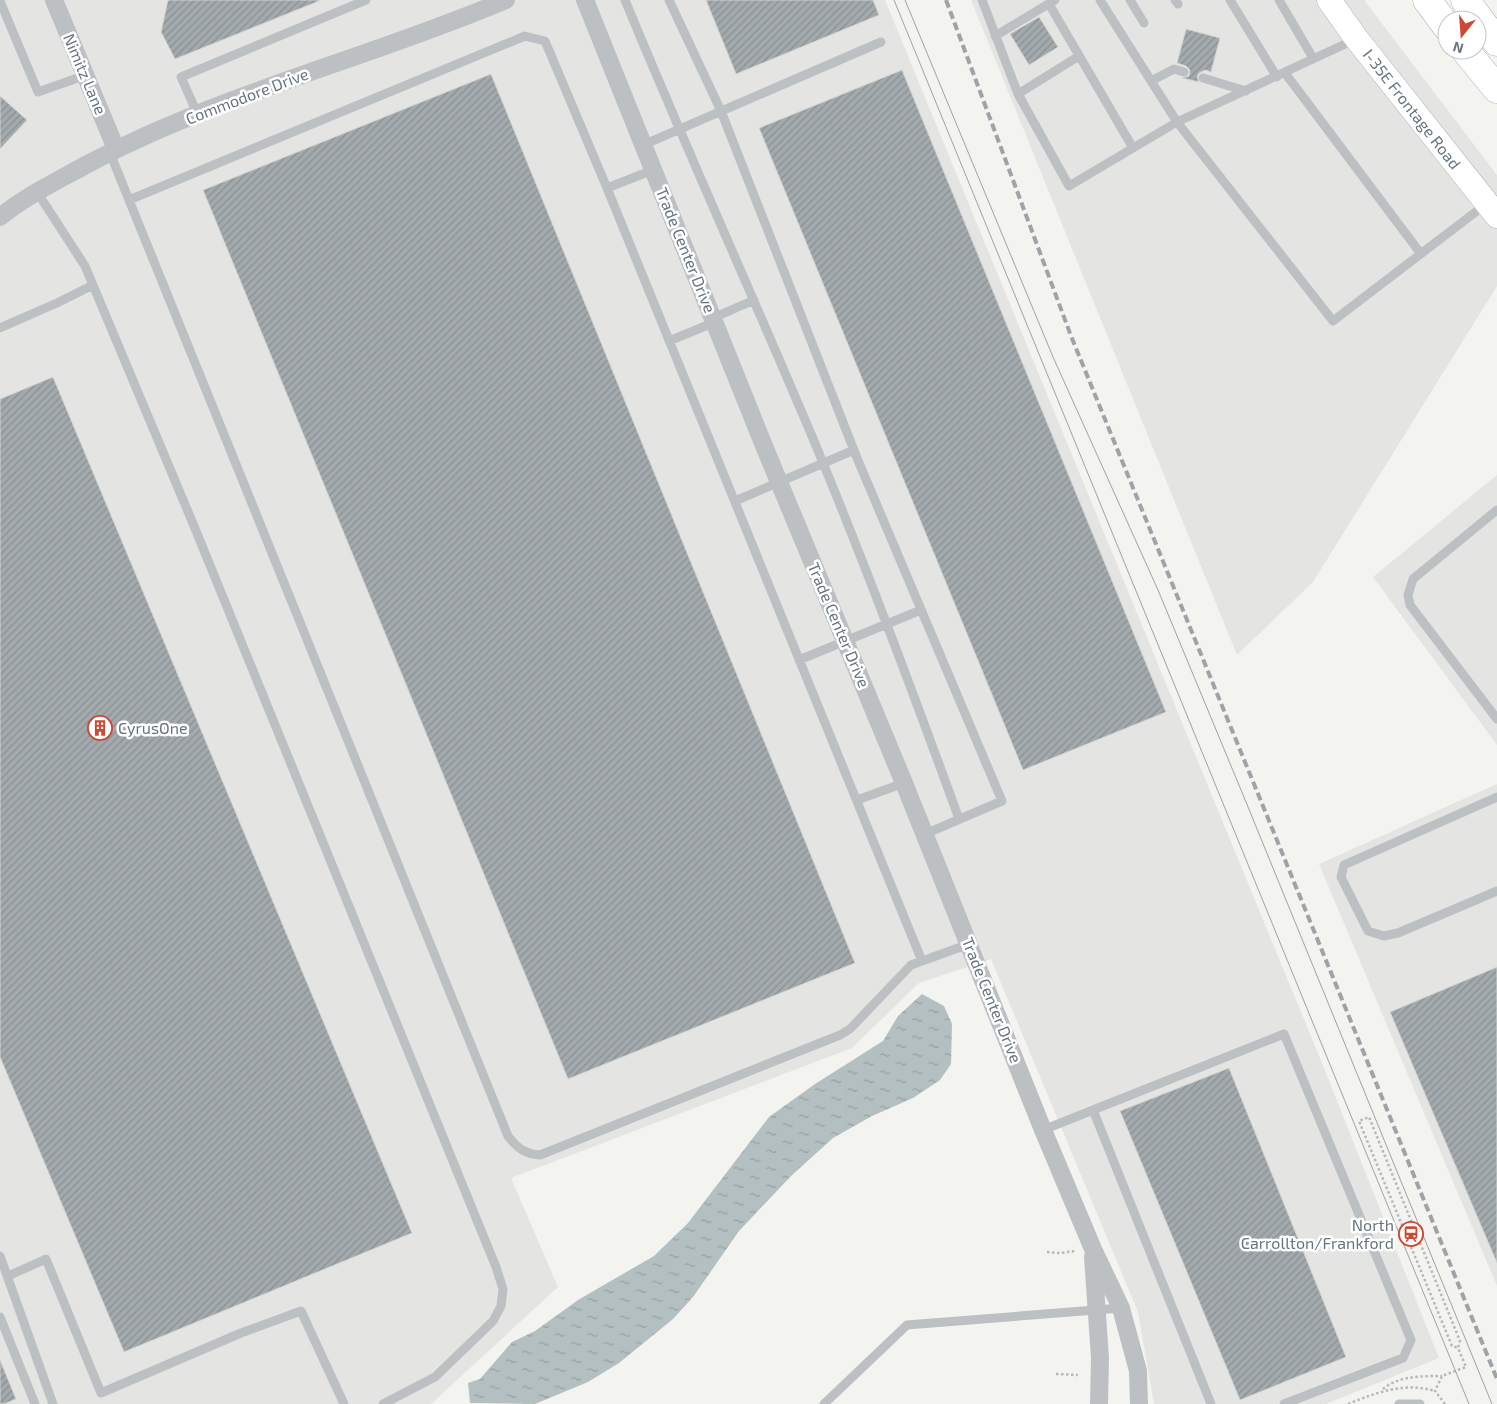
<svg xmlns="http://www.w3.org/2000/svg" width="1497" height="1404" font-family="'Exo 2',sans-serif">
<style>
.built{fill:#e4e4e3}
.water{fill:url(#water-ripples)}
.building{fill:url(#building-hatch);stroke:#d4d4d2}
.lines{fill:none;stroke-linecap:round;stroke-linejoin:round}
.secondary-casing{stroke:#afb4b7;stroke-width:25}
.motorway-casing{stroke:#b0b3b5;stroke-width:29}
.path{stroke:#b6b9ba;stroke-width:2.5;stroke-dasharray:2.5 2.5;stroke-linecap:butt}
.service{stroke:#bdc0c3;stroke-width:9}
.minor{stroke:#bdc0c3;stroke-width:18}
.secondary{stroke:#fff;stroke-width:24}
.motorway{stroke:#fff;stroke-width:28}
.tram{stroke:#9da3a6;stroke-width:1}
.rail{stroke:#9da3a6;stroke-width:4;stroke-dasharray:8 4;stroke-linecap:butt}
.labels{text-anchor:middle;stroke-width:5;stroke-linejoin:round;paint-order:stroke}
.street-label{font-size:16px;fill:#66757d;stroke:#fff}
.poi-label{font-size:16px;fill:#66757d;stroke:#fff;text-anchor:start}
</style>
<defs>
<pattern id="water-ripples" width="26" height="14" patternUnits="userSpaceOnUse" patternTransform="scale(1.25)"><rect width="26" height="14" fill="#b3bfc1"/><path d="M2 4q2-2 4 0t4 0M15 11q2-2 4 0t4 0" fill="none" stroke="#95a0a2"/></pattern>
<pattern id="building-hatch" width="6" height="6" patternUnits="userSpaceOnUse" patternTransform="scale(1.25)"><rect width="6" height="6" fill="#a3aaae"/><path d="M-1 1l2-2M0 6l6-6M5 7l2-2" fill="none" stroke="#898f93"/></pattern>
</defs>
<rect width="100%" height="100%" fill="#f3f3f0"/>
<!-- built -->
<path class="built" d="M0,0H885L1324,1068L1439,1358L1326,1404H1154L1138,1312L991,959L919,983L852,1048L511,1178L558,1287L431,1404H0Z
M971,0H1364L1497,175V286L1313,582L1237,655Z
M1497,475V745L1373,577Z
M1497,784V1286L1319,864Z"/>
<!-- water -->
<path class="water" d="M922,994L944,1006L952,1024L951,1064L940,1080L913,1098L872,1116L833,1138L791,1176L739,1231L693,1297L673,1319L619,1363L588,1382L535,1404L470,1403L468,1383L480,1379L512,1342L535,1331L578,1300L654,1256L688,1223L769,1117L815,1084L883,1041L898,1016Z"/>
<!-- building -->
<path class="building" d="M168,0H319V1L175,59L161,32Z
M706,0H873L879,15L736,74Z
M1039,17L1058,47L1029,65L1010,34Z
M1186,29L1220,38L1211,72L1205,70L1199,73L1197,77L1199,82L1182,78L1189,76L1190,70L1186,66L1177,63Z
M902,70L1166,712L1023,770L759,128Z
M491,74L855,963L568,1079L203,190Z
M0,96L27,120L0,149Z
M53,377L412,1233L124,1352L0,1057V399Z
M1497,967V1263L1390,1012Z
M1229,1068L1346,1357L1240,1400L1120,1111Z
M0,1360L16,1399L4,1404H0Z"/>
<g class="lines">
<defs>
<path id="secondary" d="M1329,0L1356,38L1497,216"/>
<path id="motorway" d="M1427,0L1447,27
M1465,0L1497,42
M1465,50L1497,89"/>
</defs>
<!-- secondary casing -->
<use href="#secondary" class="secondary-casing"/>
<!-- motorway casing -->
<use href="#motorway" class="motorway-casing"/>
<!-- path -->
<path class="path" d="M1047,1252L1060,1253L1075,1251
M1056,1374L1078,1375
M1383,1389C1398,1376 1422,1376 1442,1376
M1348,1404C1378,1392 1404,1382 1435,1391
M1445,1404L1435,1391L1442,1376L1466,1367L1458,1348L1460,1341L1369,1117L1359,1121L1452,1346L1458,1348"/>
<!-- service -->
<path class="service" d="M625,0C686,148 752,294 814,441C866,566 913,692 959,819
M669,0L721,111L857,458L1002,801L925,834
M982,0L1018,94L1069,186L1177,122L1333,321L1486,204
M1100,0L1177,122L1356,39
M1130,0L1144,23
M1175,0L1178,4
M1230,0L1277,77
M1279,0L1313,58
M0,1L38,92L86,75
M1049,4L1133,148
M995,36L1055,0
M1285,73L1421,254
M1203,78L1246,91
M1151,81L1174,69L1184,72
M1018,94L1079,56
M197,113L181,77L366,0
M643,145L881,42
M110,153L508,1136C517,1148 525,1154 540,1155L840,1035L850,1029L911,965L969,944
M607,188L922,961
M37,192L85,266L194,526L496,1267L503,1289L501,1306L493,1321L435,1377L383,1404
M129,200L525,36L545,41L607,188L653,170
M713,318L754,300
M0,328L57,303L93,285
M669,341L715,322
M735,501L854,450
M1497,510L1413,579L1408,595L1410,605L1497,719
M799,660L921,610
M1497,797L1344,865L1341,877L1368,931L1384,936L1398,933L1497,891
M857,800L904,783
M1093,1110L1284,1034L1411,1340L1403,1358L1284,1404
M1043,1130L1093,1110L1211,1404
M0,1256L53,1404
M8,1276L46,1259L101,1393L241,1333L301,1311L344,1404
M0,1317L35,1404
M824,1404L907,1325L1121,1308
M1399,1404H1420"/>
<!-- minor -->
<path class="minor" d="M54,0L116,149
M585,0L762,441L904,783L1043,1130L1093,1249L1121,1308L1138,1371L1139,1404
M0,217C26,196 55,182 84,166C218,94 367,59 506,0
M1093,1257L1100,1358L1099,1404"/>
<!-- secondary -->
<use href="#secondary" class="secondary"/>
<!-- motorway -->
<use href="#motorway" class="motorway"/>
<!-- tram -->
<path class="tram" d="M894,0L1469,1404
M905,0L1053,357L1158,590L1246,802L1492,1404"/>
<!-- rail -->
<path class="rail" d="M946,0L1071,336L1497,1379"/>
</g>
<!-- icons -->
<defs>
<symbol id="building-ring" viewBox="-11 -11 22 22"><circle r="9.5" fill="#fff" stroke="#cd4936" stroke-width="1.5"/><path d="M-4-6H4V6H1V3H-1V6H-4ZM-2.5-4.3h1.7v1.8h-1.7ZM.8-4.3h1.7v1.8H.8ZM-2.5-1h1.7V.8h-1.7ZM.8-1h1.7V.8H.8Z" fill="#cd4936"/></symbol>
<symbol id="station-ring" viewBox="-11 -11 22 22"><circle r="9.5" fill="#fff" stroke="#cd4936" stroke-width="1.5"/><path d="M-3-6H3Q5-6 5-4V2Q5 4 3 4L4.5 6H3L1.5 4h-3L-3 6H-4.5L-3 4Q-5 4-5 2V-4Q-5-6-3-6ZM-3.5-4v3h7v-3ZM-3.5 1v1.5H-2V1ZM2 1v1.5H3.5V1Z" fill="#cd4936"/></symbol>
</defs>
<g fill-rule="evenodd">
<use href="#building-ring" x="86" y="714" width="28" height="28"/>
<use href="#station-ring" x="1397" y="1220" width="28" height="28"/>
</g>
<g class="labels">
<!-- street labels -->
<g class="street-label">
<text transform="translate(85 74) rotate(67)" y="6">Nimitz Lane</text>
<text transform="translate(247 96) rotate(-21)" y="6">Commodore Drive</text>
<text transform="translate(1412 109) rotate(52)" y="6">I-35E Frontage Road</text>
<text transform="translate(686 250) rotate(68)" y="6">Trade Center Drive</text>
<text transform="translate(839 625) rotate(67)" y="6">Trade Center Drive</text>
<text transform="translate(992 1000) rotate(68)" y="6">Trade Center Drive</text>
</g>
<!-- poi labels -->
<g class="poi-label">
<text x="118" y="734">CyrusOne</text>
<text x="1394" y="1231" text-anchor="end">North<tspan x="1394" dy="18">Carrollton/Frankford</tspan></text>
</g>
</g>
<!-- north arrow -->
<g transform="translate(1462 35) rotate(197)"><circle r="24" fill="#ffffff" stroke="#c2c8cb"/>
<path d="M0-4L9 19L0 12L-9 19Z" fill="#cd4936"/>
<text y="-8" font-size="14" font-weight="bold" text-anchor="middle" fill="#66757d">N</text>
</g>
</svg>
